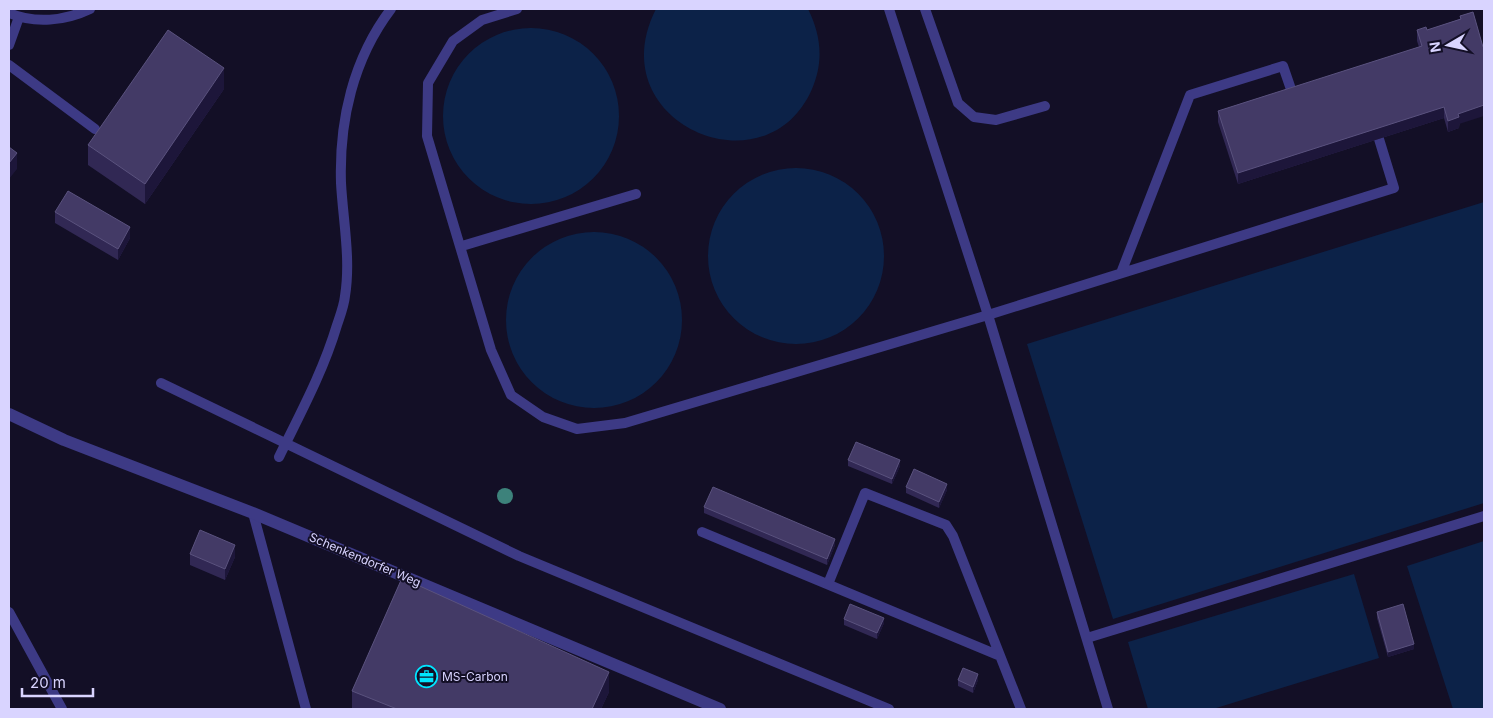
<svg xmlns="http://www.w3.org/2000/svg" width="1493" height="718" font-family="Inter,sans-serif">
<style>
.water{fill:#0c2248}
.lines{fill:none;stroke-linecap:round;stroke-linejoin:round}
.service{stroke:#3d3a85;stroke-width:10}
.minor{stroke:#3d3a85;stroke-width:12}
.tree{fill:#3d827b}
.wall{fill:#312854}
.shaded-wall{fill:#1d163a}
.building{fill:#433a66;stroke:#5a527e}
.labels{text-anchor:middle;stroke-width:4;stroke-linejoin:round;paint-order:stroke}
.street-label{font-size:12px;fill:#d9d4ff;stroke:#130f26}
.poi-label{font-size:12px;fill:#d9d4ff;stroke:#130f26;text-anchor:start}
</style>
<rect width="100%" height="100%" fill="#130f26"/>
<!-- water -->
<path class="water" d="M656,9H808C821,35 824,61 812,89C766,195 598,122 656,9Z
M443 116a88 88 0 1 1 176 0a88 88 0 1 1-176 0Z
M708 256a88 88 0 1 1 176 0a88 88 0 1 1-176 0Z
M1484,202V503L1113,619L1027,344Z
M506 320a88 88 0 1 1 176 0a88 88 0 1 1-176 0Z
M1484,541V709H1453L1407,566Z
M1354,574L1379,658L1213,709H1148L1128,642Z"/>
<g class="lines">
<!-- service -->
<path class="service" d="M517,9L482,20L453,41L428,83L427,136L491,350L511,395L543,417L577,429L625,423L988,315L1394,188L1379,139
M889,9L988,315L1108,709
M925,9L958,103L974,117L996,120L1045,106
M9,13C35,24 65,21 90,9
M9,45L19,17
M9,65L95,129
M462,246L636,194
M1121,273L1190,95L1283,66L1294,98
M161,383L519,556L889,709
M279,457C300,414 323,372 337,325C340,316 344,306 345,296C351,259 343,220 341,183C339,121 353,59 391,9
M253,513L306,709
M702,532L1000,656
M828,584L865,493L946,525L953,536L1021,709
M9,612L62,709
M1087,638L1484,516"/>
<!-- minor -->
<path class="minor" d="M9,414L64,440L253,513L720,709"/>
</g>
<!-- trees -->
<circle class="tree" cx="505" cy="496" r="8"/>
<!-- wall -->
<path class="wall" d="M1473,12L1459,128L1448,132L1444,118L1238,184L1218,122V111L1419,47L1417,41V30H1427L1460,19V16Z
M224,89L145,204L88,165V145Z
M55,212L130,238L118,260L55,223Z
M848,460L900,466L892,484L848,466Z
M906,487L947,490L939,508L906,493Z
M704,507L835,545L827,565L704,513Z
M190,554L235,557L225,580L190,565Z
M1377,612L1414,649L1388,657L1377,618Z
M844,619L884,623L877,639L844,625Z
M958,680H978L973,693L958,686Z
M352,691L609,692L601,709H352Z"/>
<!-- shaded-wall -->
<path class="shaded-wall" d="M224,68V89L145,204V184Z
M1484,105V116L1459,124V128L1448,132V121L1458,114Z
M1444,107V118L1238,184V173Z
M17,153V169L9,179V163Z
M130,227V238L118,260V249Z
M900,460V466L892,484V479Z
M947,484V490L939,508V502Z
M835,539V545L827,565V559Z
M235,545V557L225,580V569Z
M884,618V623L877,639V633Z
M1414,644V649L1388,657V652Z
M609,672V692L601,709H592Z
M978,674V680L973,693V687Z"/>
<!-- building -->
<path class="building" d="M1473,12L1483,47L1484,46V105L1458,114L1459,117L1448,121L1444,107L1238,173L1218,111L1422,46L1417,30L1426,27L1427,30L1461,19L1460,16Z
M168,30L224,68L145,184L88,145Z
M9,147L17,153L9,163Z
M68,191L130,227L118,249L55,212Z
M856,442L900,460L892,479L848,460Z
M914,469L947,484L939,502L906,487Z
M713,487L835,539L827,559L704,507Z
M200,530L235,545L225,569L190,554Z
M402,578L609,672L592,709H397L352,691Z
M850,604L884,618L877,633L844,619Z
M1403,604L1414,644L1388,652L1377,612Z
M963,668L978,674L973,687L958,680Z"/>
<!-- icons -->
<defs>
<symbol id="office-ring" viewBox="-11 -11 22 22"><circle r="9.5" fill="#130f26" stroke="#00e5ff" stroke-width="1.5"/><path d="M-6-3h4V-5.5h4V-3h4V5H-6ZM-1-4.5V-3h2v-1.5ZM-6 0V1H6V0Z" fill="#00e5ff"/></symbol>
</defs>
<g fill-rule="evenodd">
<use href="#office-ring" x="414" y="664" width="25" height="25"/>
</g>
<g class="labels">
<!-- street labels -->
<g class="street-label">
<text transform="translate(365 560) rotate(23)" y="4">Schenkendorfer Weg</text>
</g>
<!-- poi labels -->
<g class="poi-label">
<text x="442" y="681">MS-Carbon</text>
</g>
</g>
<!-- border -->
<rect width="1493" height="718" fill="none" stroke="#d9d4ff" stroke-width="20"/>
<!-- north arrow -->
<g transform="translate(1448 45) rotate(261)" stroke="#130f26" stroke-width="4" paint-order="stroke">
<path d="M0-4L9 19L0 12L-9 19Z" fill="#d9d4ff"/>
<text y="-8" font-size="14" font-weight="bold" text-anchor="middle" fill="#d9d4ff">N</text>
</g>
<!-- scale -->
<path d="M22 688v8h71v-8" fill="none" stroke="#d9d4ff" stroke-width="2.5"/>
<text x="30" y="688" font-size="15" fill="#d9d4ff" stroke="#130f26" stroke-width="4" paint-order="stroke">20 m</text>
</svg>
